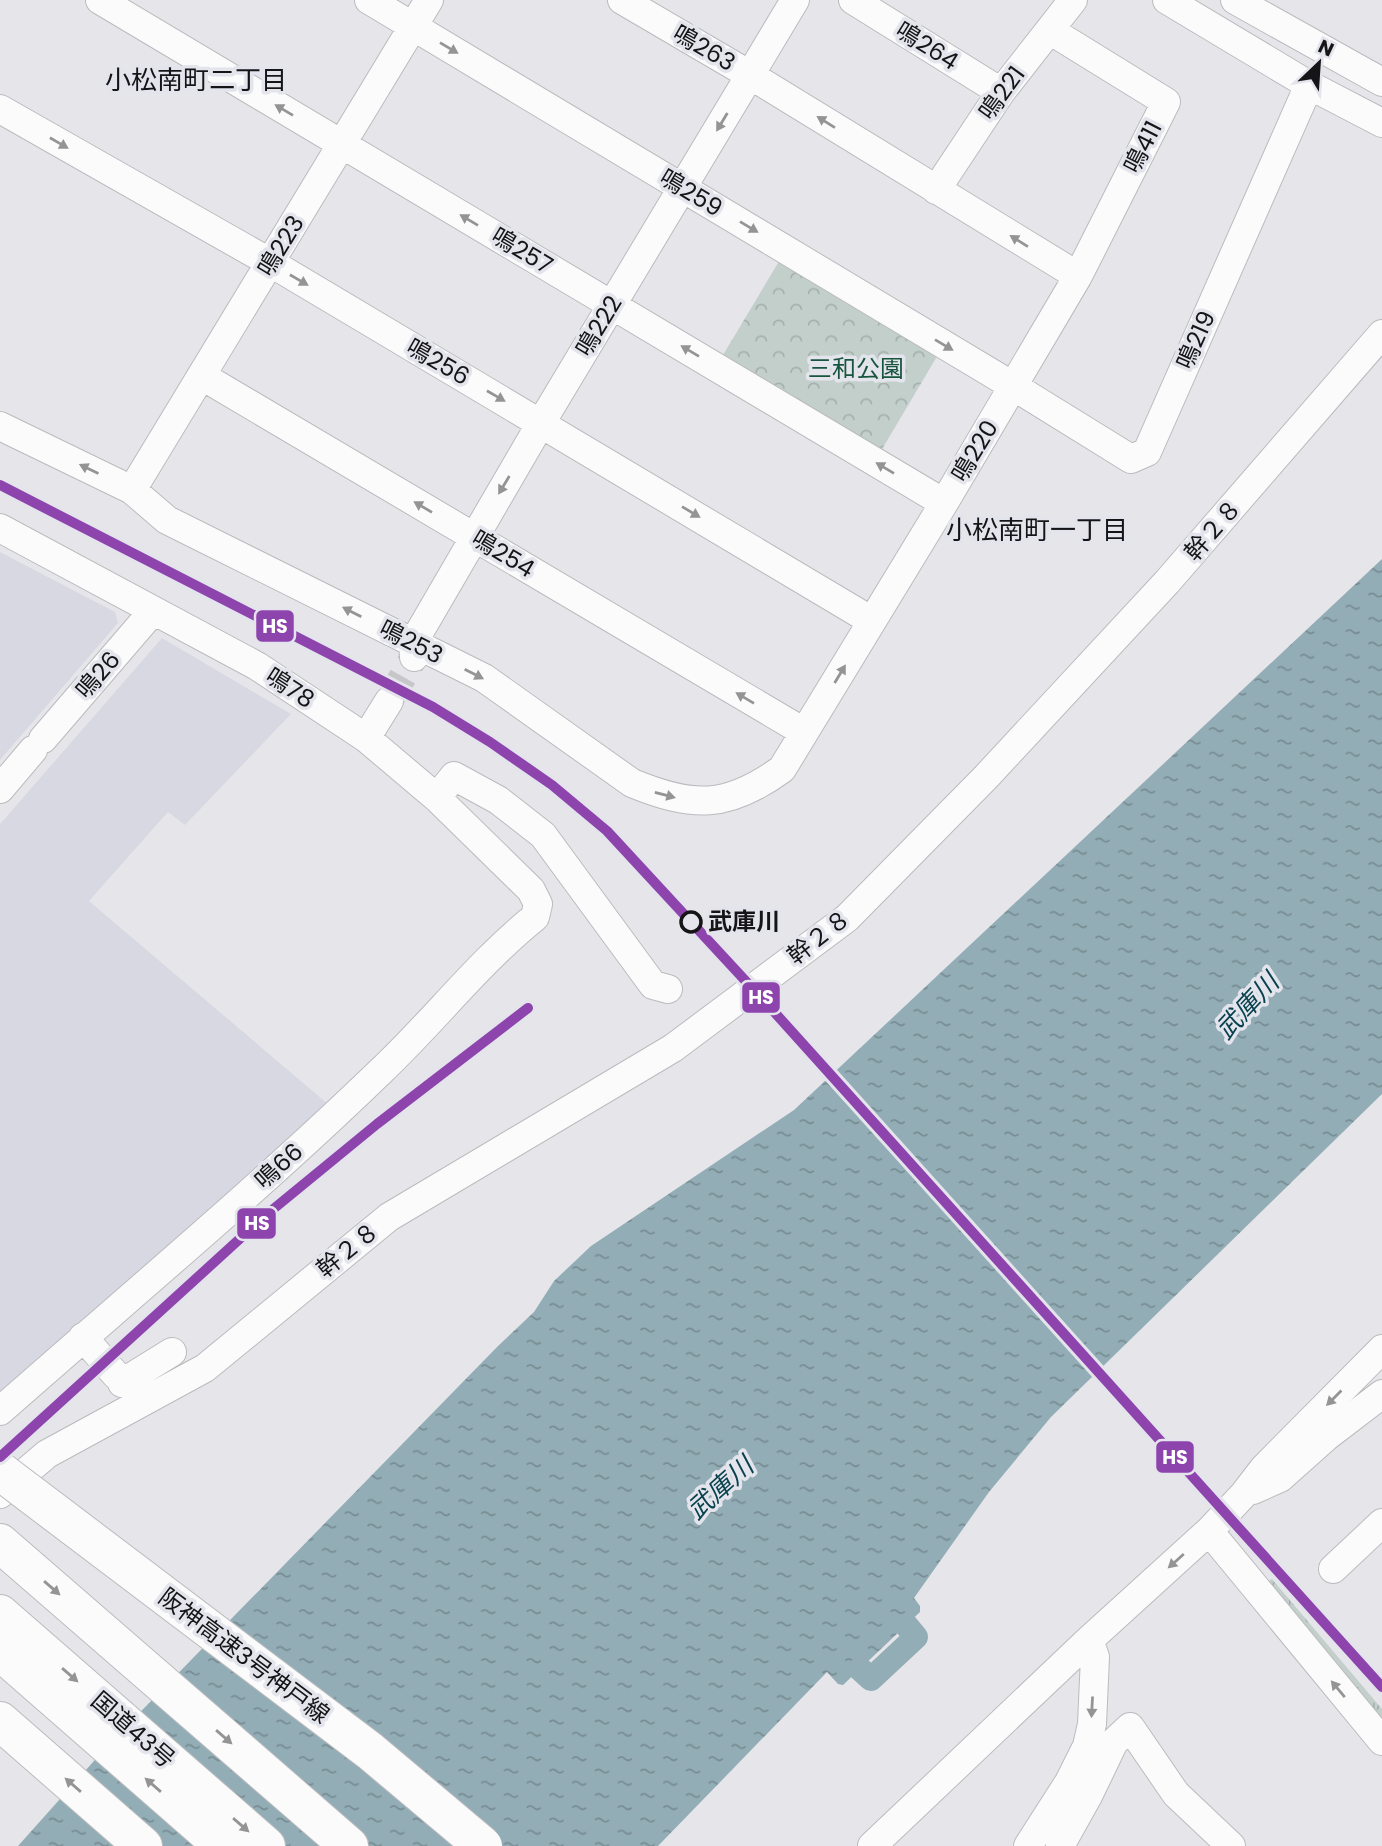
<svg xmlns="http://www.w3.org/2000/svg" width="1382" height="1846" font-family="Poppins,'Noto Sans JP',sans-serif">
<style>
.built{fill:#d8d8e3}
.grass{fill:url(#grass-tufts)}
.park{fill:url(#park-crowns)}
.water{fill:url(#water-ripples)}
.lines{fill:none;stroke-linecap:round;stroke-linejoin:round}
.canal{stroke:#93adb6;stroke-width:24}
.minor-tunnel{stroke:#c7c7ca;stroke-width:28;stroke-dasharray:28 14;stroke-linecap:butt}
.minor-casing{stroke:#bbbbbe;stroke-width:30}
.highway-casing{stroke:#bbbbbe;stroke-width:40}
.minor{stroke:#fbfbfc;stroke-width:28}
.highway{stroke:#fbfbfc;stroke-width:38}
.highway-bridge-casing{stroke:#bbbbbe;stroke-width:40;stroke-linecap:butt}
.highway-bridge{stroke:#fbfbfc;stroke-width:38}
.rail-1-casing{stroke:#e4e4ec;stroke-width:16}
.rail-1{stroke:#8e44ad;stroke-width:10}
.oneway{fill:#949495}
.stop-dot{fill:#e4e4ec;stroke:#151518;stroke-width:3.5}
.labels{text-anchor:middle;stroke-width:7;stroke-linejoin:round;paint-order:stroke}
.street-label{font-size:24px;fill:#151518;stroke:#e4e4ec}
.park-label{font-size:24px;fill:#18553e;stroke:#e4e4ec}
.stop-label{font-size:24px;font-weight:bold;fill:#151518;stroke:#e4e4ec;text-anchor:start}
.neighbourhood-label{font-size:26px;fill:#151518;stroke:#e4e4ec}
.water-label{font-size:26px;font-style:italic;fill:#08424e;stroke:#e4e4ec}
.line-badge{stroke:#e4e4ec;stroke-width:2.5}
.badge-label{font-size:19px;text-anchor:middle;font-weight:bold;fill:#fff}
</style>
<defs>
<pattern id="grass-tufts" width="24" height="20" patternUnits="userSpaceOnUse" patternTransform="scale(1.75)"><rect width="24" height="20" fill="#c2cfcb"/><path d="M3 7l-1-3M5 7V3M7 7l1-3M15 17l-1-3M17 17v-4M19 17l1-3" fill="none" stroke="#a6b1ae"/></pattern>
<pattern id="park-crowns" width="20" height="18" patternUnits="userSpaceOnUse" patternTransform="scale(1.75)"><rect width="20" height="18" fill="#c2cfcb"/><path d="M2 6a3 3 0 1 1 6 0M12 15a3 3 0 1 1 6 0" fill="none" stroke="#a6b1ae"/></pattern>
<pattern id="water-ripples" width="26" height="14" patternUnits="userSpaceOnUse" patternTransform="scale(1.75)"><rect width="26" height="14" fill="#93adb6"/><path d="M2 4q2-2 4 0t4 0M15 11q2-2 4 0t4 0" fill="none" stroke="#778c93"/></pattern>
</defs>
<rect width="100%" height="100%" fill="#e6e6ea"/>
<!-- built -->
<path class="built" d="M0,552L115,612L118,623L0,760Z
M162,638L291,714L185,825L168,812L89,901L328,1104L0,1395V824Z"/>
<!-- grass -->
<path class="grass" d="M1272,1579L1382,1709V1719L1267,1582Z"/>
<!-- park -->
<path class="park" d="M784,253L942,348L878,456L720,360Z"/>
<!-- water -->
<path class="water" d="M1382,559V1094L1051,1417L989,1492L914,1598L920,1606V1612L843,1685L838,1684L827,1672L658,1846H18L110,1743L498,1346L534,1312L554,1281L591,1246L794,1110Z"/>
<g class="lines">
<!-- canal -->
<path class="canal" d="M860,1669L871,1679L916,1637L906,1625"/>
<!-- minor-tunnel -->
<path class="minor-tunnel" d="M389,701L414,657"/>
<defs>
<path id="minor" d="M100,0L944,503
M369,0L1013,386L1131,459L1147,452L1309,85
M622,0L750,75L1078,276
M853,0L1001,92
M1167,0L1309,85L1382,123
M1235,0L1382,82
M0,109L271,263L872,621
M936,190L1001,92L1073,0
M202,376L804,732
M0,426L132,490L167,520L484,678L632,783C693,808 727,809 782,769L944,503L1078,276L1166,102L1051,31
M132,490L429,0
M0,528L257,666L366,738L437,798L531,890L538,904L535,917C478,963 434,1021 381,1071C259,1189 128,1298 0,1411
M414,657L413,643L541,423L795,0
M366,738L389,701
M43,739L153,611
M0,789L33,750
M442,791L454,776L498,800L543,835L653,985L668,989
M83,1337L116,1375
M122,1383L172,1352
M1253,1490L1280,1478L1326,1437L1382,1394
M0,1494L47,1454L205,1368L389,1217L673,1048L847,918L986,777L1167,582L1382,334
M1209,1531L1382,1741
M1333,1569L1382,1523
M872,1846L1089,1640L1209,1531L1244,1494L1264,1468L1382,1349
M1028,1846L1069,1782L1087,1746L1092,1724L1095,1657L1089,1640
M1060,1846L1088,1796L1114,1742L1130,1727L1176,1794L1231,1846"/>
<path id="highway" d="M0,1543L349,1846
M0,1614L266,1846
M0,1651L223,1846
M0,1721L143,1846"/>
</defs>
<!-- minor casing -->
<use href="#minor" class="minor-casing"/>
<!-- highway casing -->
<use href="#highway" class="highway-casing"/>
<!-- minor -->
<use href="#minor" class="minor"/>
<!-- highway -->
<use href="#highway" class="highway"/>
<defs>
<path id="highway-bridge" d="M0,1471L370,1751L483,1846"/>
</defs>
<!-- highway-bridge casing -->
<use href="#highway-bridge" class="highway-bridge-casing"/>
<!-- highway-bridge -->
<use href="#highway-bridge" class="highway-bridge"/>
<defs>
<path id="rail-1" d="M0,485L433,707L490,742L552,785L607,831L767,1004L1382,1687
M0,1457L266,1215L377,1124L528,1008"/>
</defs>
<!-- rail-1 casing -->
<use href="#rail-1" class="rail-1-casing"/>
<!-- rail-1 -->
<use href="#rail-1" class="rail-1"/>
</g>
<!-- one-way arrows -->
<defs><path id="oneway-solid" d="M-6-.8H1V-3.2L6.5 0L1 3.2V.8H-6Z" transform="scale(1.75)"/></defs>
<g class="oneway">
<use href="#oneway-solid" transform="translate(449 48) rotate(31)"/>
<use href="#oneway-solid" transform="translate(284 110) rotate(-149)"/>
<use href="#oneway-solid" transform="translate(722 122) rotate(121)"/>
<use href="#oneway-solid" transform="translate(826 122) rotate(-148)"/>
<use href="#oneway-solid" transform="translate(59 143) rotate(30)"/>
<use href="#oneway-solid" transform="translate(469 220) rotate(-149)"/>
<use href="#oneway-solid" transform="translate(749 227) rotate(31)"/>
<use href="#oneway-solid" transform="translate(1019 241) rotate(-148)"/>
<use href="#oneway-solid" transform="translate(299 280) rotate(30)"/>
<use href="#oneway-solid" transform="translate(944 345) rotate(31)"/>
<use href="#oneway-solid" transform="translate(690 351) rotate(-149)"/>
<use href="#oneway-solid" transform="translate(496 396) rotate(30)"/>
<use href="#oneway-solid" transform="translate(885 468) rotate(-149)"/>
<use href="#oneway-solid" transform="translate(89 469) rotate(-154)"/>
<use href="#oneway-solid" transform="translate(504 485) rotate(121)"/>
<use href="#oneway-solid" transform="translate(423 507) rotate(-149)"/>
<use href="#oneway-solid" transform="translate(691 512) rotate(31)"/>
<use href="#oneway-solid" transform="translate(352 612) rotate(-153)"/>
<use href="#oneway-solid" transform="translate(474 674) rotate(27)"/>
<use href="#oneway-solid" transform="translate(840 674) rotate(-59)"/>
<use href="#oneway-solid" transform="translate(745 698) rotate(-149)"/>
<use href="#oneway-solid" transform="translate(665 795) rotate(15)"/>
<use href="#oneway-solid" transform="translate(1334 1398) rotate(135)"/>
<use href="#oneway-solid" transform="translate(1176 1561) rotate(138)"/>
<use href="#oneway-solid" transform="translate(52 1588) rotate(41)"/>
<use href="#oneway-solid" transform="translate(70 1675) rotate(41)"/>
<use href="#oneway-solid" transform="translate(1338 1689) rotate(-130)"/>
<use href="#oneway-solid" transform="translate(1092 1707) rotate(93)"/>
<use href="#oneway-solid" transform="translate(224 1737) rotate(41)"/>
<use href="#oneway-solid" transform="translate(73 1785) rotate(-139)"/>
<use href="#oneway-solid" transform="translate(153 1785) rotate(-139)"/>
<use href="#oneway-solid" transform="translate(241 1825) rotate(41)"/>
</g>
<!-- markers -->
<circle class="stop-dot" cx="691" cy="922" r="10"/>
<g class="labels">
<!-- street labels -->
<g class="street-label">
<text transform="translate(927 46) rotate(32)" y="8">鳴264</text>
<text transform="translate(704 48) rotate(30)" y="8">鳴263</text>
<text transform="translate(1002 93) rotate(-54)" y="8">鳴221</text>
<text transform="translate(1143 147) rotate(-63)" y="8">鳴411</text>
<text transform="translate(691 193) rotate(31)" y="8">鳴259</text>
<text transform="translate(281 246) rotate(-59)" y="8">鳴223</text>
<text transform="translate(522 251) rotate(31)" y="8">鳴257</text>
<text transform="translate(599 326) rotate(-59)" y="8">鳴222</text>
<text transform="translate(1196 340) rotate(-66)" y="8">鳴219</text>
<text transform="translate(438 362) rotate(30)" y="8">鳴256</text>
<text transform="translate(975 451) rotate(-59)" y="8">鳴220</text>
<text transform="translate(1213 530) rotate(-49)" y="8">幹２８</text>
<text transform="translate(503 554) rotate(31)" y="8">鳴254</text>
<text transform="translate(411 642) rotate(27)" y="8">鳴253</text>
<text transform="translate(98 675) rotate(-49)" y="8">鳴26</text>
<text transform="translate(290 688) rotate(33)" y="8">鳴78</text>
<text transform="translate(819 937) rotate(-38)" y="8">幹２８</text>
<text transform="translate(279 1166) rotate(-42)" y="8">鳴66</text>
<text transform="translate(348 1250) rotate(-39)" y="8">幹２８</text>
<text transform="translate(244 1656) rotate(37)" y="8">阪神高速3号神戸線</text>
<text transform="translate(133 1730) rotate(41)" y="8">国道43号</text>
</g>
<!-- park labels -->
<g class="park-label">
<text x="856" y="377">三和公園</text>
</g>
<!-- stop labels -->
<g class="stop-label">
<text x="708" y="930">武庫川</text>
</g>
<!-- neighbourhood labels -->
<g class="neighbourhood-label">
<text x="196" y="89">小松南町二丁目</text>
<text x="1037" y="539">小松南町一丁目</text>
</g>
<!-- water labels -->
<g class="water-label">
<text transform="translate(1247 1006) rotate(-47)" y="9">武庫川</text>
<text transform="translate(720 1488) rotate(-42)" y="9">武庫川</text>
</g>
</g>
<g class="line-badge">
<rect x="255" y="609" width="40" height="34" rx="7" fill="#8e44ad"/>
<rect x="741" y="981" width="40" height="33" rx="7" fill="#8e44ad"/>
<rect x="236" y="1207" width="41" height="33" rx="7" fill="#8e44ad"/>
<rect x="1155" y="1440" width="40" height="34" rx="7" fill="#8e44ad"/>
</g>
<g class="badge-label">
<text x="275" y="633">HS</text>
<text x="761" y="1004">HS</text>
<text x="257" y="1230">HS</text>
<text x="1175" y="1464">HS</text>
</g>
<!-- north arrow -->
<g transform="translate(1319 63) rotate(25)" stroke="#e4e4ec" stroke-width="5" paint-order="stroke">
<path d="M0-5L12 26L0 18L-12 26Z" fill="#151518"/>
<text y="-10" font-size="19" font-weight="bold" text-anchor="middle" fill="#151518">N</text>
</g>
</svg>
